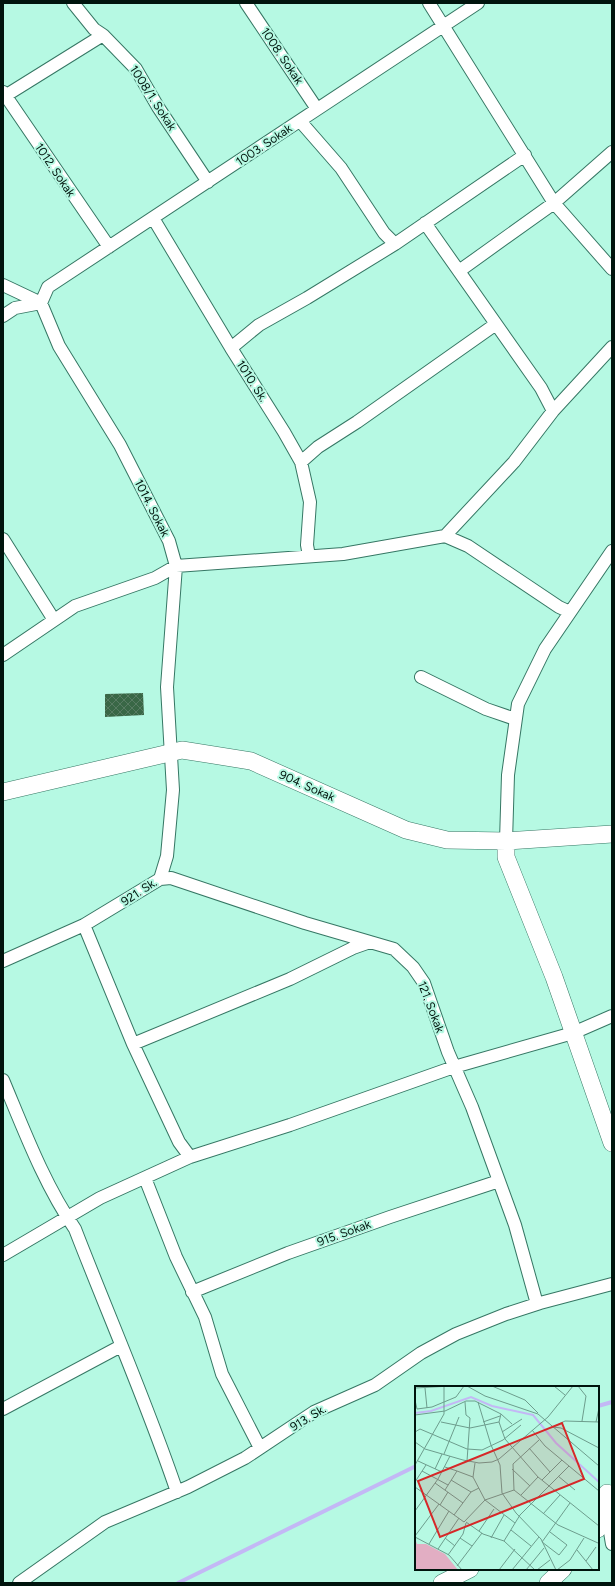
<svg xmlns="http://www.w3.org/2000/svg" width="615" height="1586" font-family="Figtree,sans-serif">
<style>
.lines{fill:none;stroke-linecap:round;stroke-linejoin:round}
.stream{stroke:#c3b8f5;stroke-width:4}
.building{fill:url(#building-cross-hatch)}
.street-casing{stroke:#367764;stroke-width:14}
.secondary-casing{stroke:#367764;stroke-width:18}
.street{stroke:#fff;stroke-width:12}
.secondary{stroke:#fff;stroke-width:17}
.labels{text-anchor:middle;stroke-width:4;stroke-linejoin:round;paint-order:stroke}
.street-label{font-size:12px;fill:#00140d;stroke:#b6f9e3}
.inset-river{fill:none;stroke:#c3b8f5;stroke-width:2}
.inset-road{fill:none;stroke:#6d9d8d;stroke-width:1}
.view{fill:#d62828;fill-opacity:0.15;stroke:#d62828;stroke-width:2}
.inset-edge{fill:none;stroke:#00140d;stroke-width:2}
</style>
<defs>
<pattern id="building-cross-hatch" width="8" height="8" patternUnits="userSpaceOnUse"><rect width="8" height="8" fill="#396746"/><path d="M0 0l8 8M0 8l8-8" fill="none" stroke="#577b62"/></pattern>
</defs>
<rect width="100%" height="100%" fill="#b6f9e3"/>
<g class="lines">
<!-- stream -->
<path class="stream" d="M598,1406L612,1402
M178,1583L416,1466"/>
</g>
<!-- building -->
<path class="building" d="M143,693L144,715L105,717V694Z"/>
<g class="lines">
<defs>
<path id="street" d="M73,3L94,29L103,35L136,69L158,107L208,182
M246,3L317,109
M429,3L554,203L612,269
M3,92L109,247
M5,96L103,35
M300,121L341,168L384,233L395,244
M153,218L231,348L284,432L301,462L310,502L307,545L309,556
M425,223L541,388L553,411L514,462L445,536
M459,271L554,203L612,152
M3,285L41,303
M3,316L15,308L41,303
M231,348L259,325L307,298L395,244L525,155
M553,411L612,347
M301,462L318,447L357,422L496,324
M3,539L54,620
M3,655L75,606L155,578L176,566L343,554L445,536L468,546L559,607L570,612
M421,677L486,709L515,719
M506,841L508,775L518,704L545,649L612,551
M160,879L171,878L305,923L394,949L413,967L424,983L448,1052L472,1107L515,1225L537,1304
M84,925L133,1044L179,1142L190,1157
M3,961L84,925L160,879L167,856L173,790L167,687L176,566L169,541L120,445L59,346L41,303L48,287L478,3
M133,1044L290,979L353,948L370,942
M3,1080C24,1130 44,1184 75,1229C109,1317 147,1403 177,1492
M145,1178L176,1257L205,1317L222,1374L260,1448
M3,1255L100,1198L190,1157L290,1125L454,1067L573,1033L612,1016
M192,1292L288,1253L390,1217L499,1181
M3,1409L121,1346
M607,1514L612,1544
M19,1583L105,1522L188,1487L245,1458L314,1412L375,1385L421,1353L456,1334L506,1314L540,1303L612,1284"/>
<path id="secondary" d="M3,792L182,750L251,761L406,830L447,840L506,841L612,834
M506,841V857L554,977L612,1143
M598,1529L607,1514V1493
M442,1583L470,1569
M548,1583L563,1569"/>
</defs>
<!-- street casing -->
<use href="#street" class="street-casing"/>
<!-- secondary casing -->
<use href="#secondary" class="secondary-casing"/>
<!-- street -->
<use href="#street" class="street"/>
<!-- secondary -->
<use href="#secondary" class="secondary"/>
</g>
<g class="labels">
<!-- street labels -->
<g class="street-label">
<text transform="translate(282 56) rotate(56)" y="4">1008. Sokak</text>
<text transform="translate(153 98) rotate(57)" y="4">1008/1. Sokak</text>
<text transform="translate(264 145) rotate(-34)" y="4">1003. Sokak</text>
<text transform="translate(55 170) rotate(56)" y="4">1012. Sokak</text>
<text transform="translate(252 381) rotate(57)" y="4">1010. Sk.</text>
<text transform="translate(152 508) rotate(63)" y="4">1014. Sokak</text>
<text transform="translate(307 786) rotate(24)" y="4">904. Sokak</text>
<text transform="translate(139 892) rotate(-33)" y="4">921. Sk.</text>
<text transform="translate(431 1007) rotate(69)" y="4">121. Sokak</text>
<text transform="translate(344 1233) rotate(-20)" y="4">915. Sokak</text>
<text transform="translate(308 1418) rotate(-31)" y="4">913. Sk.</text>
</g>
</g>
<!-- overview -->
<g transform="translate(415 1386)">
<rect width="184" height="184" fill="#b6f9e3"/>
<path d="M0,152L2,158H11L30,168L43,184H0Z" fill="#e2aec3"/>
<path class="inset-river" d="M0,27L16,25L56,11L77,20L118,29L141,57L184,96"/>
<path class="inset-road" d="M52,0L70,10L123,28L184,80M77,0L110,14L123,27M139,0L150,9M163,0L171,10L167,35M0,2L36,0M10,2L12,22M0,14L2,23L17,21L41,11L49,0M50,16L51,29L55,32L52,75M63,16L76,59L85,79L87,107L101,127L126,153L141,184M86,28L84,36L90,53L123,91L184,140M0,29L30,25L51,15H60L86,28L97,38M26,36L55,42L84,36M68,36L85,30M181,36L184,22M140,40L150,35L184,36M138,41L146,42L184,62M117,44L130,60L184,105M0,46L5,43L52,63L67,64L88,54L106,39M87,46L107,33M0,56L10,63L48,74L64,77L77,76L84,73L133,31L158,0M114,62L135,86M29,68L44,31M3,75L27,86M60,77L58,91L70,114L100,137M0,79L29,28V0M30,81L42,85M20,83L27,68M97,83L115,100M7,85L33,99M143,90L160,104M36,94L56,106M127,94L147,74M0,96L11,79M20,97L48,117M0,101L49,136L70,114L99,104L143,139L183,157M30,104L42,85L58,91M99,104L98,78L124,54M106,109L123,91M25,119L33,106M0,125L23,93L35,70M128,128L145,109M39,129L56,106L64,102M51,136L68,148L89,155L105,129L154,80M96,144L116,160M64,145L79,123M135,146L152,159L144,169L127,156L155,117M0,150L24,118M0,151L34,169L47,184M30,152L40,160M45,152L57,160M76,152L89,129M89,155L120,184M14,158L34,125M23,163L44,132M162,164L178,184M33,169L48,148L51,137M171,175L181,161M42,180L67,147M84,184L100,163M97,184L124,151M111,184L129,162M122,184L135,174M142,184L155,174L169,152"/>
<path class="view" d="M147,37L169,93L25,151L3,95Z"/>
<rect width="184" height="184" class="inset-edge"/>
</g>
<!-- border -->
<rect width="615" height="1586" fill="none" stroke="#00140d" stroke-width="8"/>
</svg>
